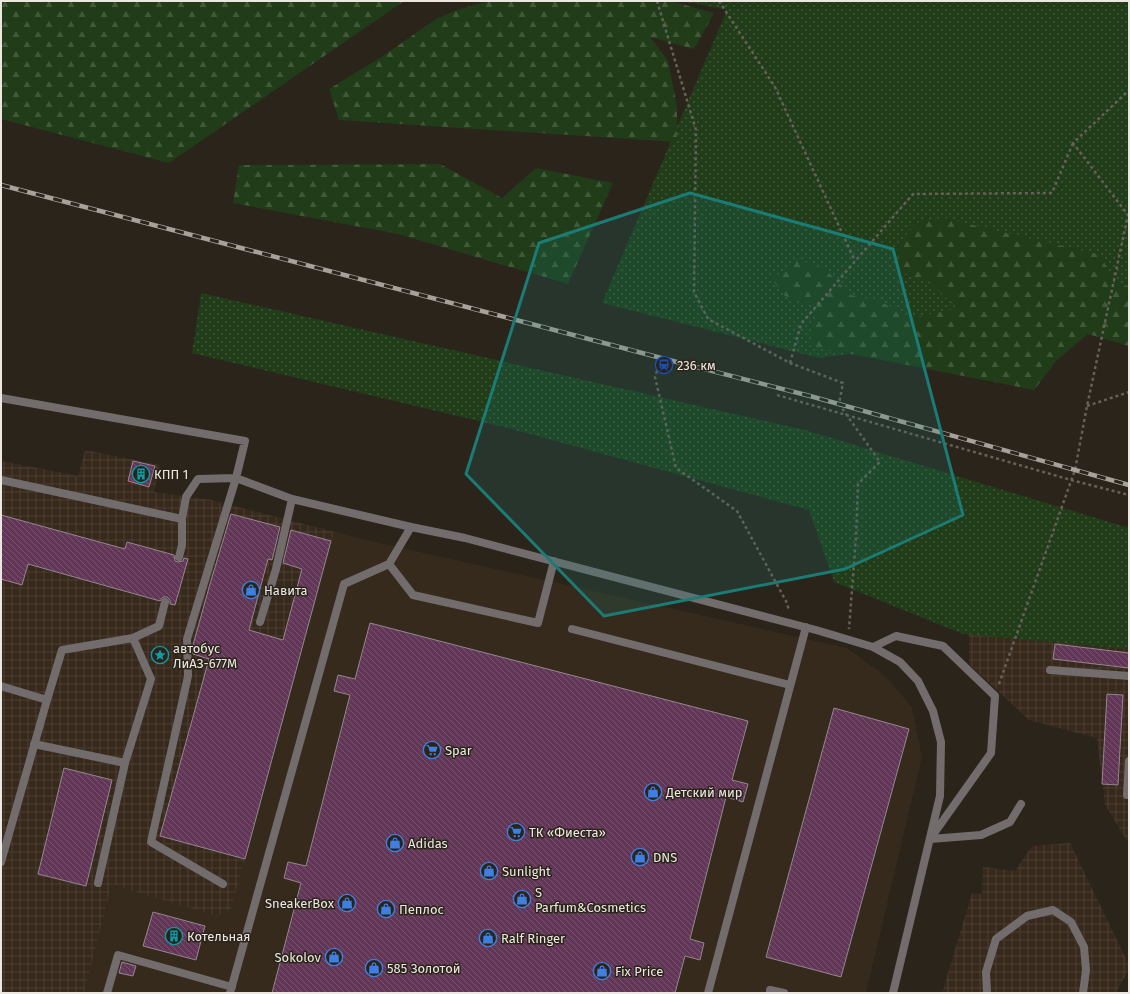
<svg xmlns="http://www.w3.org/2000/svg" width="1130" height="994" font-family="'Fira Sans',sans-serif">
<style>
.built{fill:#352a1c}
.industrial{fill:url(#industrial-grid)}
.grass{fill:url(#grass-dots)}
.forest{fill:url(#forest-firs)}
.building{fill:url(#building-back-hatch);stroke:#93878f}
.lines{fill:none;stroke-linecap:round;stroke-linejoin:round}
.path{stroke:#666058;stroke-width:2.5;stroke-dasharray:3 3;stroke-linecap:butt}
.lane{stroke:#736c6d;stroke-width:8}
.rail-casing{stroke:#a6a19a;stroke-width:4.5}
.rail{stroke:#2b241b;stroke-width:3;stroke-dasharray:9;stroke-linecap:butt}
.marked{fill:#1a7c74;fill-opacity:0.2;stroke:#1a7c74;stroke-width:3;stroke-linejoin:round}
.labels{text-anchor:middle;stroke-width:3;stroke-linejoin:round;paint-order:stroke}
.poi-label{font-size:13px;fill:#ece8e1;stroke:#2b241b;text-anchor:start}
</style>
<defs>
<pattern id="industrial-grid" width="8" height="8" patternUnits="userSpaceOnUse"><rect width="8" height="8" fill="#37291c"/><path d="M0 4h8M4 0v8" fill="none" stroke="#4a3e32"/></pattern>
<pattern id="grass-dots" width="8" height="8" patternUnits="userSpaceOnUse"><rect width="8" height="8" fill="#203c18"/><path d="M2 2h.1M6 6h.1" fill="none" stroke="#415839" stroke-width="1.8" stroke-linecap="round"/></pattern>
<pattern id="forest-firs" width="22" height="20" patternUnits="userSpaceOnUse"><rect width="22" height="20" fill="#203c18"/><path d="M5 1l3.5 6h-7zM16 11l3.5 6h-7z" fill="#415839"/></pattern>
<pattern id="building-back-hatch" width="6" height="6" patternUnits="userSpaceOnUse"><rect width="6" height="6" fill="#623656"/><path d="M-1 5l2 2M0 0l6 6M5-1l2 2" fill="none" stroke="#79536e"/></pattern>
</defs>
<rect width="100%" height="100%" fill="#2b241b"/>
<!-- built -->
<path class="built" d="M211,500L371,541L847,648L884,675L912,707L922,757L866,993H84Z"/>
<!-- industrial -->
<path class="industrial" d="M85,450L160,465L154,492L211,500L334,532L231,909L217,916L123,888L112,884L84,993H1V461L78,476Z
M969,623L1129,646V844L1105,805L1097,738L1029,720L969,664Z
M1070,843L1129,965V969L1116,993H942L972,893L982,894L983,867L1015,871L1032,846Z"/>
<!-- grass -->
<path class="grass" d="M682,1H1129V315L819,358L602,303L727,10Z
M201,293L805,430L1129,528V649L963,634L834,582L809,510L508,428L192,353Z"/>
<!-- forest -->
<path class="forest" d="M1,1H404L169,163L1,119Z
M488,1H671L714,13L694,49L650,37L668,61L677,106V142L339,120L329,89L383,56L436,19L457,10Z
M440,164L502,198L536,168L613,183L568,284L398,234L233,203L239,165Z
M943,218L1101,255L1114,285L1129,286V346L1088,334L1057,360L1034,390L810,346L817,306L785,296L772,279L799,259L827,271L851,295L881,302L913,318L957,308L931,284L901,272L897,247L915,223Z"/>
<!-- building -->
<path class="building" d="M133,461L155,466L149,487L128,481Z
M231,514L280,527L272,560L268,559L249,630L283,640L302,569L283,563L291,530L331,541L245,859L160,836L209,659L193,654V645L210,584Z
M1,515L125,549L127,542L174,555L175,561L178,562L183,561L184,558L188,559L175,605L170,604V600L167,597H163L160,601L28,564L22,585L1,579Z
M370,623L748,721L732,780L748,784L743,802L726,797L690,939L704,943L700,960L685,956L675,993H272L301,883L284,878L288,862L306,866L350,695L334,691L338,675L355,679Z
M1055,644L1129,653V668L1053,659Z
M1107,694L1123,695L1118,785L1102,784Z
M834,708L909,729L841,977L766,957Z
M64,768L112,780L86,886L38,874Z
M153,912L205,926L196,960L143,946Z
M122,962L136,966L133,976L119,973Z"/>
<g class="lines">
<!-- path -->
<path class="path" d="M657,1L696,130L694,292L708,319L790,363L843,383L839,404L880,462L858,484L856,537L849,629
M719,1L775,87L855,261
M790,363L801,324L913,194L1052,193L1073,143
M659,365L655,377L676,468L737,511L787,603L789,611
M777,395L1071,480L1129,495
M1087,406L1129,392
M999,684L1075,470L1087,406L1128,215L1073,143L1129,90"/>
<!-- lane -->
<path class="lane" d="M1,398L245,441L236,478L187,639L188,676L151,842L223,884
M1,480L182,519
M179,557L182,545V519L186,497L198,479L236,478L292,499L411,527
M389,564L413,595L538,623L554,561
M260,622L276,569L292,499
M572,629L790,685
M873,647L896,636L943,646L995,696L991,753L930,839L981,835L1010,822L1021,804
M1050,670L1129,676
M1,686L47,700L1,862
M47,700L62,650L133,638L159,626L165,602
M34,744L125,763
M1127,795L1129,761
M98,883L125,763L151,679L133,638
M770,990L784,993
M107,993L118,955L232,987
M230,993L344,584L389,564L411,527L465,538L816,630L873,647L900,662L918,681L933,711L941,742L940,796L893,993
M708,993L806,627
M987,993L986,972L996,939L1027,916L1053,910L1071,922L1084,947L1086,970L1083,993"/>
<defs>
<path id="rail" d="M1,185L665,359L810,396L1129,485"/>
</defs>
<!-- rail casing -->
<use href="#rail" class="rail-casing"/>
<!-- rail -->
<use href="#rail" class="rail"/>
</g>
<!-- marked area -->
<path class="marked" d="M690,193L893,249L963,515L845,569L604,616L466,474L539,243Z"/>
<!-- icons -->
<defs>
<symbol id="station-ring" viewBox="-11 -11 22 22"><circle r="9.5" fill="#2b241b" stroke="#1a4fb4" stroke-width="1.5"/><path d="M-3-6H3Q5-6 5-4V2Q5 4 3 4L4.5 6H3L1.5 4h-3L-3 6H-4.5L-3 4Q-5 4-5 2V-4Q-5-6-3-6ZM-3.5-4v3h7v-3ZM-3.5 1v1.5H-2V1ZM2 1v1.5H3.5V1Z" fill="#1a4fb4"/></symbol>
<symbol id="building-ring" viewBox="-11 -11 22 22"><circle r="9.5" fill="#2b241b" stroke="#0f9aa8" stroke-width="1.5"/><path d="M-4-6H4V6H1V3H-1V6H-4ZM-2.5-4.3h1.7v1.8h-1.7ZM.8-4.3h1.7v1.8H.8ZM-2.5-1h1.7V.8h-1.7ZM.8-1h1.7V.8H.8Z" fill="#0f9aa8"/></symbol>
<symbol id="shop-ring" viewBox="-11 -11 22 22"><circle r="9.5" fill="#2b241b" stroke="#3f7fe0" stroke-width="1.5"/><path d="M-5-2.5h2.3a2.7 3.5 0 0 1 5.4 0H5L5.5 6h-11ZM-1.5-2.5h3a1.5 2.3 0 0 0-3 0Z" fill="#3f7fe0"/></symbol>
<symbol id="sight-ring" viewBox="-11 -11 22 22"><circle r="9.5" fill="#2b241b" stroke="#0f9aa8" stroke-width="1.5"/><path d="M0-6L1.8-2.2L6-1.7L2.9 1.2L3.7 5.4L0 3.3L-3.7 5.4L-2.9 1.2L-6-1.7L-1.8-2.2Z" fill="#0f9aa8"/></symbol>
<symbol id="supermarket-ring" viewBox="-11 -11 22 22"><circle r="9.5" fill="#2b241b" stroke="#3f7fe0" stroke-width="1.5"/><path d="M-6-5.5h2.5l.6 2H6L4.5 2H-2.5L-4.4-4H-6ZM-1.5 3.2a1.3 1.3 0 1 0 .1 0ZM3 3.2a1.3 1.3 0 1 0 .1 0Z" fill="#3f7fe0"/></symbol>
</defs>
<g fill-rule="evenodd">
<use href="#station-ring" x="654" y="355" width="20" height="20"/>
<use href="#building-ring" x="131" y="464" width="20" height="20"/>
<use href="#shop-ring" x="241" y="580" width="20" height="20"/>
<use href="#sight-ring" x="150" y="645" width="20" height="20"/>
<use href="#supermarket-ring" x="422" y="740" width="20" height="20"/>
<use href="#shop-ring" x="643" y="782" width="20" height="20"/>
<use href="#supermarket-ring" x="506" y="822" width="20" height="20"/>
<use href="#shop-ring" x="385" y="833" width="20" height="20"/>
<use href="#shop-ring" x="630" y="847" width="20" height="20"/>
<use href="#shop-ring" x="479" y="861" width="20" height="20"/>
<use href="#shop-ring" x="512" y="889" width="20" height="20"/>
<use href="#shop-ring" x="337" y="893" width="20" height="20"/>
<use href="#shop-ring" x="376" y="899" width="20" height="20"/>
<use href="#building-ring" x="164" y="926" width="20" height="20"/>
<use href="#shop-ring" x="478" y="928" width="20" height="20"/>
<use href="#shop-ring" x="324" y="947" width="20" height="20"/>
<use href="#shop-ring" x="364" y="958" width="20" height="20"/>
<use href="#shop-ring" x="592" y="961" width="20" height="20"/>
</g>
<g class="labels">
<!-- poi labels -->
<g class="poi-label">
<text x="677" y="370">236 км</text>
<text x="154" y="479">КПП 1</text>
<text x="264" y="595">Навита</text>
<text x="173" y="653">автобус<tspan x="173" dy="15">ЛиАЗ-677М</tspan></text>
<text x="445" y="755">Spar</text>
<text x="666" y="797">Детский мир</text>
<text x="529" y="837">ТК «Фиеста»</text>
<text x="408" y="848">Adidas</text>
<text x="653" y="862">DNS</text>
<text x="502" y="876">Sunlight</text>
<text x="535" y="897">S<tspan x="535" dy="15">Parfum&amp;Cosmetics</tspan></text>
<text x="334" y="908" text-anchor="end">SneakerBox</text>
<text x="399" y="914">Пеплос</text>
<text x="187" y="941">Котельная</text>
<text x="501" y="943">Ralf Ringer</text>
<text x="321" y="962" text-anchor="end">Sokolov</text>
<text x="387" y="973">585 Золотой</text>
<text x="615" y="976">Fix Price</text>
</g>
</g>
<!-- border -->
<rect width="1130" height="994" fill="none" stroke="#ece8e1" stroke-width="4"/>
</svg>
